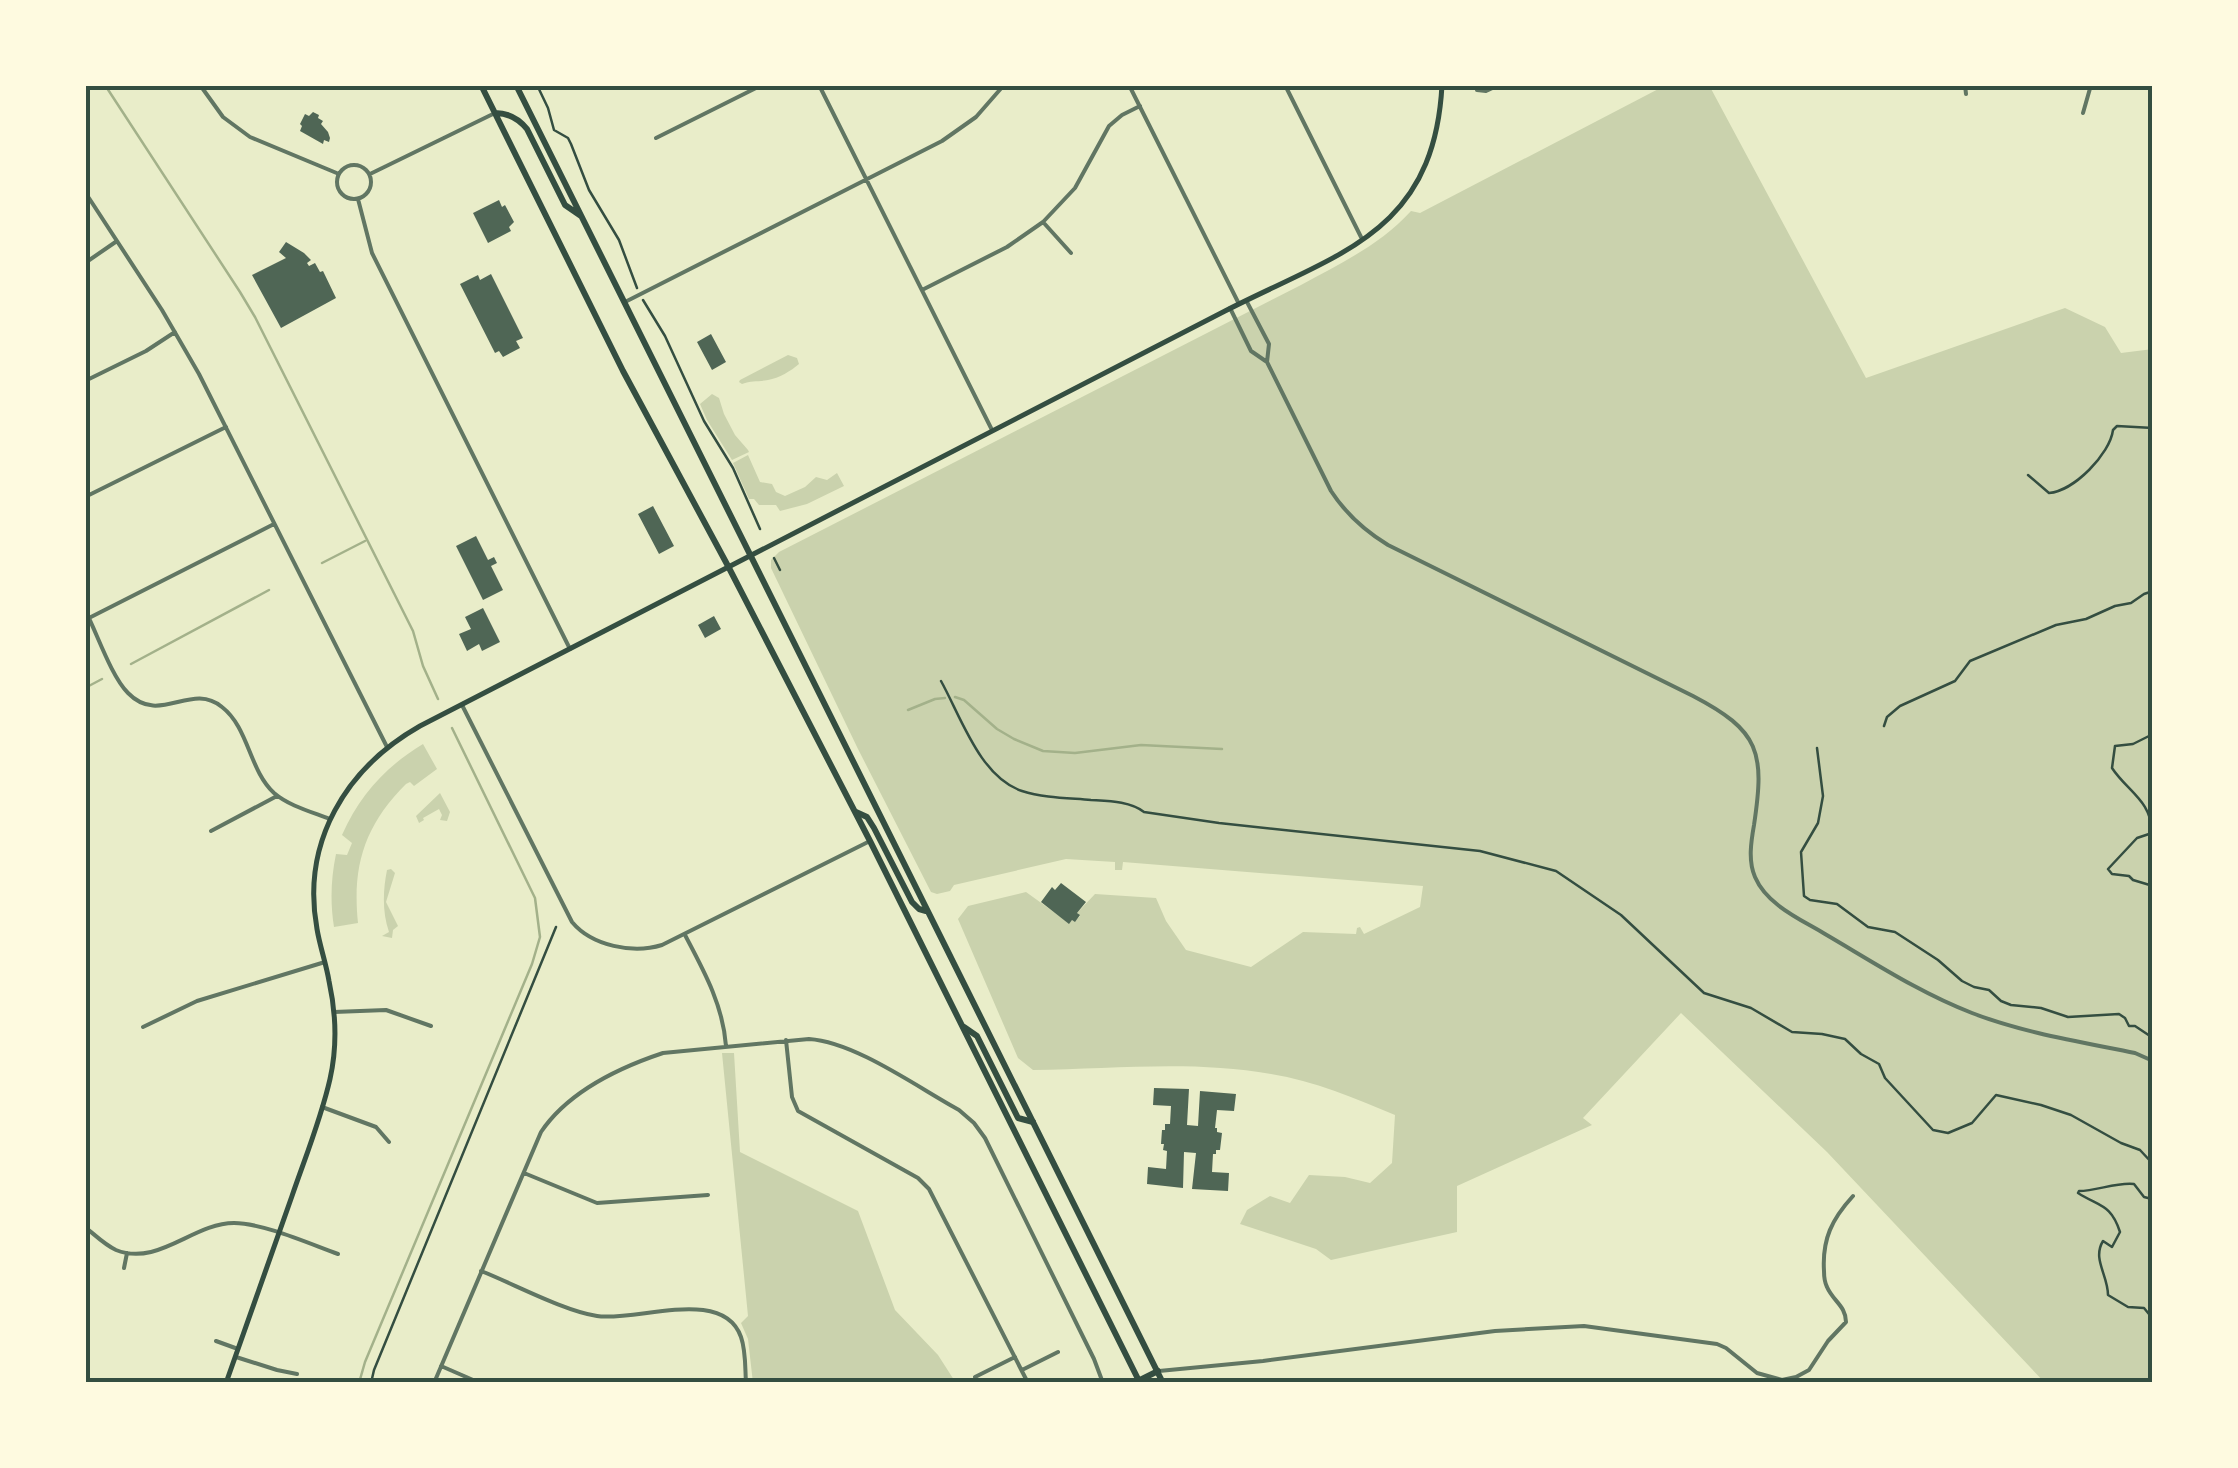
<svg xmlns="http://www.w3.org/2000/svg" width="2238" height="1468" font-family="Montserrat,sans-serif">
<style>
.green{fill:#cad2ad}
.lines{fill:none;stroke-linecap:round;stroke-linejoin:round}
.stream{stroke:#a3b18a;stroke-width:2.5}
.building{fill:#4f6655}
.path{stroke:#344e41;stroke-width:2.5}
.minor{stroke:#617663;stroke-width:4}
.secondary{stroke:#344e41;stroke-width:5}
.primary{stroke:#344e41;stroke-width:6}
.trunk{stroke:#344e41;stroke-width:6}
.neatline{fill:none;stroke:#344e41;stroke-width:4}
</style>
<rect width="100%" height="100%" fill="#e9edc9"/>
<!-- green -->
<path class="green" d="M1666,85H1709L1866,378L2065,308L2105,327L2121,353L2153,349V1383H2045L1827,1152L1681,1013L1583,1118L1592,1125L1457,1186V1232L1331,1260L1316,1249L1240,1224L1247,1210L1270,1196L1290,1203L1309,1175L1345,1177L1370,1183L1392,1163L1395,1115C1355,1098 1314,1081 1271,1074C1193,1060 1112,1069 1033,1070L1018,1058L958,919L968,906L1026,892L1069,923L1072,920L1075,921L1080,916L1077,913L1095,894L1156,898L1166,921L1186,950L1251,967L1303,932L1356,934L1357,928L1360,927L1364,934L1420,907L1423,886L1123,862L1122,870H1115V862L1066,859L954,885L950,891L937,894L931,892L858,749L771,568V560L779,552L1301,285C1341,263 1380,245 1411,211L1420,213Z
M788,355L797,358L799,364C791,371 779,378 768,380C758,382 752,380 742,384L739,382L740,380Z
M712,394L719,398L724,414L735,435L748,450L749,452L732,460L707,420L700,404Z
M748,455L760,482L772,484L776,492L785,496L805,487L816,477L827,480L837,473L844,486L807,504L780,511L776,505H759L754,499H749L733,463Z
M423,744L437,769L414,786L410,782L406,784C365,825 352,865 358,923L334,927C330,902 331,878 336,854L347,855L352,843L342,835C360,795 385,767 423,744Z
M440,793L450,812L447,821L440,820L442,815L439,809L423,818L424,820L419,823L416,816Z
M391,869L395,873L386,902L398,926L393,930L392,938L382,936L389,932C382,912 383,890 387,870Z
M722,1053H734L740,1152L858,1211L895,1310L938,1355L956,1383H753L748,1339L741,1323L748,1316Z"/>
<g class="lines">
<!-- stream -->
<path class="stream" d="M105,85L240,292L255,317L413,631L423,666L438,699
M322,563L365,541
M131,664L269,590
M85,688L102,679
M955,697L964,700L997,729L1014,739L1043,751L1075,753L1141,745L1222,749
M908,710L935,699L945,698
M359,1383L365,1362L532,964L540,937L535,898L452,728"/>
</g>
<!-- building -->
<path class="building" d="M313,112L319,115L318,118L323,121L321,124L328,132L330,138L329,142L324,140L323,144L300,131L302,126L300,124L305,114L309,116Z
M499,200L502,207L505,205L514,222L509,227L511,231L488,243L473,213Z
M286,242L304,253L311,260L307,263L309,266L315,263L320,272L323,271L336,298L281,328L252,275L286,258L279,252Z
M491,274L523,338L516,341L520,348L503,357L499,351L495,353L460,284L478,275L480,280Z
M711,334L726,362L712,370L697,342Z
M653,506L674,546L659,554L638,514Z
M476,536L488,560L494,557L497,563L491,566L503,590L483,600L456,546Z
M483,608L500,642L482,651L479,644L467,651L459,634L471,629L465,617Z
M714,616L721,629L705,638L698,625Z
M1061,883L1086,902L1077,913L1080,915L1075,922L1072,920L1069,924L1041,902L1052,887L1055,890Z
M1154,1088L1189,1089L1187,1125L1198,1126L1200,1091L1236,1094L1234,1111L1217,1110L1215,1128H1217V1132L1222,1133L1220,1150H1216V1154H1213L1212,1172L1229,1173L1228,1191L1192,1189L1196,1153L1184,1152L1183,1188L1147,1184L1148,1167L1166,1169L1167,1151L1163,1150L1164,1144H1161L1162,1130H1165V1124H1170L1171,1106L1153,1105Z"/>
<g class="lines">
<!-- path -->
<path class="path" d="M537,85L548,108L554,130L568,138L571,144L589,190L619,240L637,288
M643,300L665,336L704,421L733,468L760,529
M2028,475L2049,493C2074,491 2110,454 2113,430L2117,426L2153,428
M774,558L780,570
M941,681C961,717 980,777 1022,791C1044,798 1068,798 1091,800C1108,801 1130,801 1144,812L1219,823L1480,851L1556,871L1621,915L1704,993L1751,1008L1792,1032L1822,1034L1845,1039L1861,1054L1879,1064L1885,1078L1933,1130L1948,1133L1972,1123L1996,1095L2041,1105L2071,1115L2121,1143L2140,1150L2153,1164
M1884,726L1887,717L1900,706L1955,681L1970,661L2056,625L2086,619L2115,606L2131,603L2144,594L2153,591
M2153,734L2133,744L2115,746L2112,768C2127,791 2152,801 2152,833L2137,838L2108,869L2112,874L2129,876L2133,880L2153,886
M1817,748L1823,796L1818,823L1801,852L1804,896L1810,900L1837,904L1868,927L1895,932L1938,960L1962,981L1974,987L1989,990L2001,1001L2011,1005L2041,1008L2068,1017L2119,1014L2125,1018L2129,1026H2135L2153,1038
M2153,1175L2150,1184L2152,1199L2144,1197L2134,1184C2116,1182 2097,1191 2079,1191L2078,1193C2100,1207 2111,1204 2120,1232L2112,1247L2103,1241C2092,1259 2108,1275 2108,1295L2128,1307L2144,1308L2153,1319
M371,1383L374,1370L556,927"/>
<!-- minor -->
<path class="minor" d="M200,85L223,117L250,137L339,174
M819,85L992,430
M1129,85L1239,304
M1285,85L1361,237
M1838,85L1839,88
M1965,85L1966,94
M1477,90L1486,91L1499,85
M2083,113L2091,85
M656,138L762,85
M337 182a17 17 0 1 1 34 0a17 17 0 1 1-34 0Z
M370,174L495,113
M85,192L162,310L199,374L387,747
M358,199L372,253L570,649
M1043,222L1071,253
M85,263L117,241
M922,290L1007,247L1043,222L1075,188L1109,126L1122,115L1140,106
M625,302L942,141L976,117L1004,85
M1247,302L1269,344L1267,362
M1230,308L1251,351L1267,362L1331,491C1346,514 1365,531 1388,545L1693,696C1760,731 1765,752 1754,825C1751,842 1748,861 1755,877C1767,905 1800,919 1825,934C1873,962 1920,993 1972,1013C2024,1033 2081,1042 2135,1053L2153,1061
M85,381L146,351L175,332
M85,497L226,427
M85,610C97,633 111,676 128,693C160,726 191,681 222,707C249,728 249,770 274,793C289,806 312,812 330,819
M85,620L274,524
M462,705L572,922C592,946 633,954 662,945L870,841
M211,831L277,796
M685,935C704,971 723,1005 726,1046
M334,1012L386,1010L431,1026
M143,1027L197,1001L325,962
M786,1040L792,1097L798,1111L918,1178L929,1189L1028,1383
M322,1107L376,1127L389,1142
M524,1173L597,1203L708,1195
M85,1227C95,1235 105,1245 116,1250C158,1267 193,1223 234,1223C263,1223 310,1244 338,1254
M124,1268L127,1253
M481,1271C514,1284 564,1311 597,1316C637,1322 723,1286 741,1337C746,1351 745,1368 746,1383
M216,1341L238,1349
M236,1357L277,1370L297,1374
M441,1366L480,1383
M1022,1370L1058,1352
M1159,1371L1263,1361L1495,1331L1584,1326L1717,1344L1726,1348L1757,1373L1782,1380L1796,1377L1809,1370L1828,1341L1846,1322C1846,1306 1833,1301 1827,1287C1825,1283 1824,1276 1824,1271C1822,1239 1832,1219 1853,1196
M975,1377L1015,1357
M434,1383L541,1132C568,1092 618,1068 663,1053L809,1039C855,1042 917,1087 959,1110L974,1123L985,1138L1094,1359L1103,1383"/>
<!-- secondary -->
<path class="secondary" d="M226,1383C248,1321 270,1258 292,1196C305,1158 321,1119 330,1079C337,1048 336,1013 329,981C326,963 320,947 317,929C301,842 346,768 420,726L1225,311C1338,253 1434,234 1442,85"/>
<!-- primary -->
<path class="primary" d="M856,812L867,817L874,828L912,902L919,909L926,911
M964,1027L977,1036L1018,1118L1033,1122
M1138,1381L1158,1371"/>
<!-- trunk -->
<path class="trunk" d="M481,85L623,371L728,566L870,841L1140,1383
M516,85L1163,1383
M495,113C509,113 519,119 527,129L565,205L581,216"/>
</g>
<!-- border -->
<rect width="2238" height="1468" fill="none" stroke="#fefae0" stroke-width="175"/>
<rect x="88" y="88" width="2062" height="1292" class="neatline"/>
</svg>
